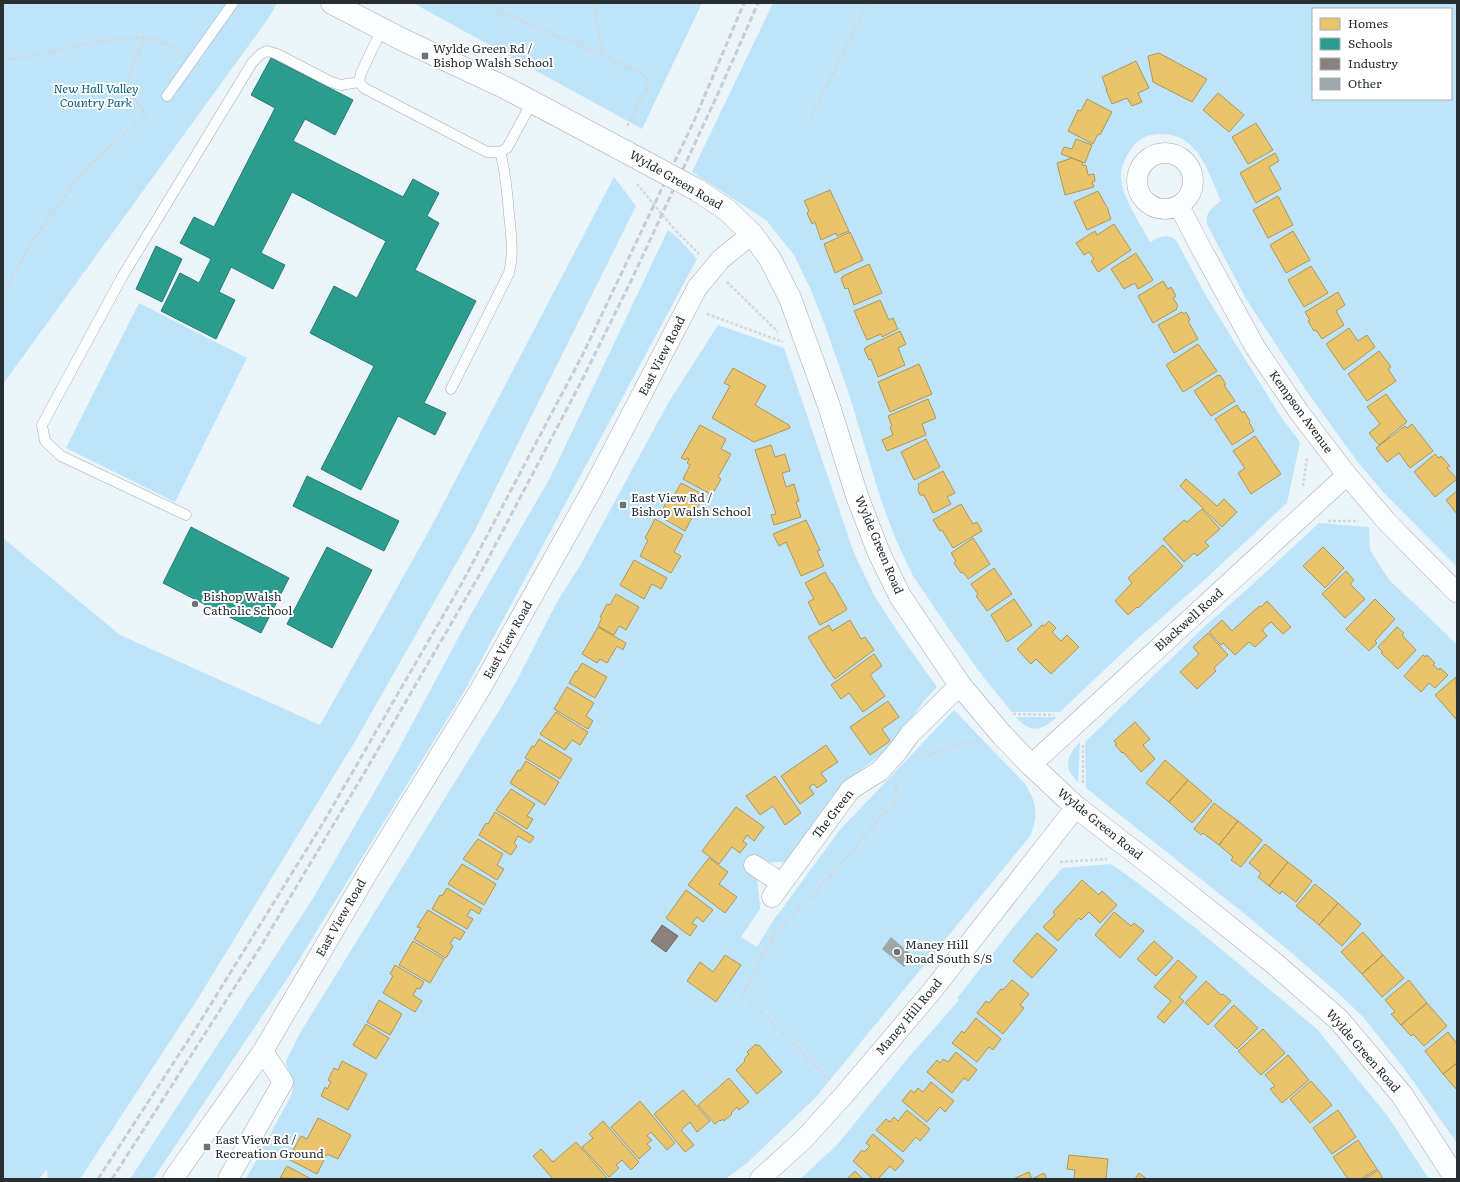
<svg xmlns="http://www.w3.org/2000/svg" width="1460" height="1182" font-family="Literata,serif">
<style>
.green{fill:#bee4f9;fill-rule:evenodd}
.homes{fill:#e9c46a;stroke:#af9759}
.schools{fill:#2a9d8f;stroke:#297b73}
.industry{fill:#8a817c;stroke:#6c6866}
.building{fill:#9fa7aa}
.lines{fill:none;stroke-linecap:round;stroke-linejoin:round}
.service-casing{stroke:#a4acb0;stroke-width:11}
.minor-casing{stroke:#a4acb0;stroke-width:21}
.tertiary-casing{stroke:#a4acb0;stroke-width:23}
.path{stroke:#d4d7d9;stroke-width:2.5;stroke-dasharray:3 2;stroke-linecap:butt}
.service{stroke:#fcfdfe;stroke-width:10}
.minor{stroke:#fcfdfe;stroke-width:20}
.tertiary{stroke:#fcfdfe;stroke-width:22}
.rail{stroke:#caccce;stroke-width:3;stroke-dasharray:6 3;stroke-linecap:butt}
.tertiary-bridge-casing{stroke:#a4acb0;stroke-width:23;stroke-linecap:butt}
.path-bridge{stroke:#d4d7d9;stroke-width:2.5;stroke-dasharray:3 2;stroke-linecap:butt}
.tertiary-bridge{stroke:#fcfdfe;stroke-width:22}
.poi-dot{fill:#6b7377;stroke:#fff;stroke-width:1.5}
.labels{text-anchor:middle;stroke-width:4;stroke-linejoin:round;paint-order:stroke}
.poi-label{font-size:12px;fill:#272d31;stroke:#fff;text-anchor:start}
.park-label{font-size:12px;font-style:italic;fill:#035c80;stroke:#fff}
.street-label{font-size:12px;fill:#272d31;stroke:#fff}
</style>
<rect width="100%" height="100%" fill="#eaf4f9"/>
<!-- green -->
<path class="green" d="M3,3H277L270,16L3,384Z
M413,3H702L642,129Z
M773,3H1457V567L1384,493L1357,461L1310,396L1246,299L1207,224C1205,212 1212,208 1221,201C1212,181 1205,157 1188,143C1178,134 1160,132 1147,136C1133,141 1120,163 1121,178C1122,198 1141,224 1150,242C1160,237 1167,233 1176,240L1206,296L1281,417L1300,442L1287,503L1201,583L1137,639L1060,712H1012L984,678L953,635L913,576L896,540L881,500L849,394L824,323L811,290L794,255L766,220L692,172ZM1313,9H1451V99H1313Z
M614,177L636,206L474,532L357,738L197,1000L80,1179H48L47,1169L39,1179H3V538L120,635L320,725L430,529Z
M668,230L680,240L697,259L464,692L289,976L153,1179H130L312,900L395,756L470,616L550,478Z
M139,303L247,358L175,502L66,448Z
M718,325L784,348L854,553L875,597L899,634L937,687L923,702L897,739L885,752L854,775L790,860L784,862H767L747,869L757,879L760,906V909L741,937L757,947L773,921L839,831L954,710L1025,784C1037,803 1039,815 1030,836L816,1097L746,1164L725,1179H246L292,1094L293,1083L286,1064V1061L300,1033L500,709L515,684L557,602L581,564L667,405Z
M1319,523L1369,527L1370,550L1389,580L1417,606L1457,645V1143L1403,1067L1363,1017L1339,994L1294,955L1246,915L1086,788L1085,742L1204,627L1253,584Z
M1016,717H1057C1042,731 1030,734 1016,717Z
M1080,742L1078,782C1063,768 1066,756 1080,742Z
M1111,864L1138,883L1199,931L1317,1029L1389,1118L1429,1179H800L836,1146L908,1058L959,1000L957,998L1025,913L1062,868Z"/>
<!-- homes -->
<path class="homes" d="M1159,53L1207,79L1192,102L1153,82L1148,56Z
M1136,61L1149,88L1138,93L1142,102L1132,106L1127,98L1112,104L1106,90H1107L1102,77Z
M1218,93L1244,115L1229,132L1203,110Z
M1087,99L1112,112L1100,135L1098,134L1093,144L1068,131L1078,110L1081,111Z
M1256,123L1273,150L1248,164L1232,137Z
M1076,139L1092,145L1085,163L1061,154L1064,147L1072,149Z
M1275,153L1279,161L1269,167L1281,189L1256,203L1240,173Z
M1072,158L1082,162L1083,166L1086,165L1088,175L1094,174L1095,181L1092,182L1094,187L1065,195L1057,163Z
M830,190L849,231L837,236L836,233L821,240L815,222L812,224L807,213L809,211L804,201Z
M1098,191L1109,211H1108L1111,219L1087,230L1074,202Z
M1278,196L1293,225L1268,238L1253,210Z
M1114,224L1131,250L1098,272L1091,261L1094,259L1089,252L1084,255L1076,243L1095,231L1097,235Z
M1293,231L1310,260L1286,273L1270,245Z
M850,232L863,260L835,273L824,244Z
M1136,253L1153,280L1138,289L1135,283L1124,289L1111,269Z
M869,264L882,293L854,305L848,288L845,289L841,278L843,277V276Z
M1311,266L1328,293L1304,307L1288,280Z
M1163,281L1168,289L1171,287L1176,296L1173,298L1178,306L1176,308L1177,309L1153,323L1138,296Z
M1338,292L1345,305L1336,311L1344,325L1322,339L1316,330L1314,331L1308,321L1310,320L1305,312Z
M880,300L889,320L893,318L898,329L882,337L881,334L867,340L854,311Z
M1182,312L1184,314L1186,312L1190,320L1188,321L1198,339L1174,353L1158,325Z
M1349,328L1358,341L1367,335L1375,347L1344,370L1326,344Z
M900,331L906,344L898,348L905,365L878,377L871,359L869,360L864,349L866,348V347Z
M1198,344L1217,371L1183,392L1166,365Z
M1379,351L1391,367L1388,369L1396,381L1367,401L1348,374Z
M919,364L932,394L890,412L878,382Z
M733,368L766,386L755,405L789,425L790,428L754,442L712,418L730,386L724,383Z
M1218,375V376L1220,375L1226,384L1224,385L1235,401L1211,416L1194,391Z
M1386,394L1407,422L1389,436V437L1379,445L1369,433L1380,424L1367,407Z
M928,399L936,418L922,424L926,435L887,451L882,440L893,435L890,427L892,426L888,416Z
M1237,405L1242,413L1244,411L1250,421L1249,422L1254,431L1232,445L1215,419Z
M1412,424L1433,451L1410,468L1399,453L1387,462L1376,448L1405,426L1407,428Z
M700,425L726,439L721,449L731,454L718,477L721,479L712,495L683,479L690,465L687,463L689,459L687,458L686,460L681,458Z
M1255,436L1281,474L1251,494L1238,473L1245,468L1233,451Z
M926,439L940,467L914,480L901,452Z
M771,445L775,457L785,454L790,471L782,473L786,487L794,484L799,501L796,502L801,517L774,525L771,515L776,514L755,450Z
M1435,454L1439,458L1441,456L1450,466L1447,468L1457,479L1435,497L1414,472Z
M943,471L955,493L947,497L951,504L933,513L924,495H920L918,490L919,486L918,484Z
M1186,479L1217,506L1224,499L1237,512L1222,527L1180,486Z
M681,483L704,495L685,531L659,516L669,497L672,499Z
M1457,491V514L1446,500Z
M961,504L973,524L977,522L982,531L953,548L942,530L940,531L933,520Z
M1202,509L1220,529L1205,542L1209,546L1197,556L1194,553L1184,562L1163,539L1184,520L1187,522Z
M655,519L683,535L674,552L681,556L671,573L640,556L648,540L645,538Z
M806,520L820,550L817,551L824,566L801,576L786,542L779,546L773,534Z
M973,538L990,564L968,579L963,572L961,573L954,563L956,561L951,553Z
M1163,545L1183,566L1138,608L1137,607L1128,615L1115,601L1132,583L1128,578Z
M1323,547L1344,568L1325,588L1303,566Z
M634,560L667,578L661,589L652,584L644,599L620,585Z
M994,568L1012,594L987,611L976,596L978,594L971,584Z
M1346,571L1354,580L1350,584L1365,599L1345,618L1322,594Z
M825,572L831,583H832L847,609L845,611L820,625L808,602L814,599L805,583Z
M616,594L639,607L626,630L619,626L614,635L598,626L602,618L600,617L607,604L610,605Z
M1014,599L1032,625L1007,642L991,615Z
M1375,599L1395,619L1375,641L1377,643L1369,651L1346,629Z
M1267,601L1291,627L1283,634L1271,622L1262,630L1267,636L1255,647L1249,642L1235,655L1223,643L1221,645L1209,632L1222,620L1232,631L1259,606L1261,607Z
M850,620L861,639L865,637L874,650L835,679L827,668L808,637L829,625L832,631Z
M1049,621L1056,628L1052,632L1061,641L1067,635L1079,647L1051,674L1036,659L1031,664L1017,649L1042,625L1044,626Z
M598,627L626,643L623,650L617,646L607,663L600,659L597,663L582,654Z
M1397,627L1404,633L1402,635L1416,650L1398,669L1381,653L1383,652L1378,647Z
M1208,633L1228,655L1214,668L1216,671L1197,689L1180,672L1199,654L1193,647Z
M874,654L882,666L870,675L885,696L863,712L849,693L841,699L831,685Z
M1423,655L1426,657L1427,655L1435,663L1433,665L1439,670L1440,668L1448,675L1435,688L1429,683L1421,692L1404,676Z
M582,663L607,677L595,698L569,683L576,671L577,672Z
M1456,677L1457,718L1456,719L1435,695Z
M567,687L594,703L586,716L593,721L588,729L554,709Z
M888,701L899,717L882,729L890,741L870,755L850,727Z
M556,712L588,732L580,745L572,740L565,750L540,734Z
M1135,722L1150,739L1143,745L1155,759L1141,772L1123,752L1122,753L1115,745L1117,744L1114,741Z
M539,739L572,759L560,779L525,758L532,746L534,747Z
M826,745L838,762L821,773L827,781L817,788L814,784L809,787L814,794L800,804L781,776Z
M1165,760L1188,780L1169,802L1146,783Z
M526,761L559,782L545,805L510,783L518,770L520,771Z
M775,776L801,813L785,825L773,806L760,815L746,796Z
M1188,780L1212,801L1192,823L1169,802Z
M511,789L535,804L527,816L533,819L527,829L496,810Z
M1214,803L1238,821L1219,845L1203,833L1201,835L1194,829Z
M736,807L764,827L754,841L747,835L743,841L747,844L740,853L732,847L719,864L702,851Z
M495,812L534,837L530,843L518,836L514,843L517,846L511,855L479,835L486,823L488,824Z
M1238,821L1262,840L1241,867L1231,860L1233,857L1219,845Z
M478,839L503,854L497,865L504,869L497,880L463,859Z
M1265,844L1288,862L1269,886L1258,877L1261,873L1249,863Z
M709,858L728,872L719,884L737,897L725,913L688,885Z
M1288,862L1312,881L1296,902L1282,891L1280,894L1269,886Z
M462,864L496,884L484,905L448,884Z
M1082,880L1099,895L1102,891L1117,905L1100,923L1089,912L1081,920L1079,918L1058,941L1043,927L1055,915L1053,912Z
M1315,884L1338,903L1319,925L1296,906Z
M447,888L482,909L479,914L471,909L467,916L473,919L467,929L432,909L440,895L442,896Z
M686,890L713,910L703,922L697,917L692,923L697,926L690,936L666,918Z
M1338,903L1361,924L1342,946L1319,925Z
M428,910L465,932L460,940L454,937L450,944L453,946L446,958L414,939L421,928L417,927Z
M1114,912L1131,926L1134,923L1144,931L1120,958L1095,935Z
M1363,932L1383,955L1362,974L1341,952Z
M1037,933L1057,950L1032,978L1013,961Z
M413,941L444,959L430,983L399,965Z
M1154,941L1173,958L1156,976L1137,959Z
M725,955L741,965L716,1002L687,981L700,962L713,972Z
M1383,955L1404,978L1382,997L1362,974Z
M1178,960L1197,977L1179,997L1184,1001L1164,1023L1157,1017L1171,1001L1154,987Z
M395,965L424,982L420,989L417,988L413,995L422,1001L415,1012L383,993L393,976L390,974Z
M1012,980L1029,994L1020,1005L1024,1008L1003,1034L977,1013L986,1001L989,1003L1001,989L1003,990Z
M1409,980L1427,1003L1401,1025L1391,1014L1395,1012L1385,1000Z
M1206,981L1221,995L1223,994L1231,1001L1208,1025L1185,1003Z
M379,1000L402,1014L390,1035L367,1022Z
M1427,1003L1447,1026L1424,1046L1413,1034L1411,1036L1401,1025Z
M1234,1005L1258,1028L1237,1049L1214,1026Z
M976,1018L1001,1039L993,1050L989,1047L977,1062L952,1043L962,1031L964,1033Z
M366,1024L389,1038L376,1059L353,1045Z
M1263,1029L1285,1053L1261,1075L1238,1051Z
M1448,1032L1457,1044V1063L1443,1074L1425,1051Z
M756,1044L757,1046L759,1045L782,1072L757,1094L736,1070L745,1061L744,1059L749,1054L747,1052Z
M956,1052L977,1070L968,1081L964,1078L952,1093L927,1072L937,1060L940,1063L943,1059L948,1062Z
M1288,1055L1309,1080L1282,1103L1270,1089L1275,1086L1265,1075Z
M342,1061L367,1074L348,1110L321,1096L325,1087L327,1089L331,1082L328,1080L334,1068L338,1070Z
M1457,1063V1090L1443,1074Z
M729,1078L749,1102L739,1110L737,1107L731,1113L732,1114L724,1121L723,1119L721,1121L720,1120L715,1124L698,1105Z
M1311,1081L1332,1105L1310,1123L1290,1099Z
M931,1082L954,1101L945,1112L940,1107L927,1122L902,1101L911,1090L914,1093L918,1088L923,1092Z
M683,1090L710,1121L697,1132L690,1122L681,1130L694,1145L685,1152L654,1114Z
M640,1101L675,1143L667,1150L651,1132L647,1136L652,1140L647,1144L651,1148L639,1159L611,1127Z
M907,1110L930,1129L920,1141L916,1137L903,1152L876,1130L886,1119L890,1122L894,1117L898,1121Z
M1338,1110L1356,1137L1332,1154L1313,1128Z
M318,1118L351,1135L338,1159L327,1154L317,1174L288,1159L301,1136L307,1139Z
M603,1121L639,1162L631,1170L622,1160L616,1165L619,1168L609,1177L582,1147L593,1138L589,1134Z
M873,1134L904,1161L895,1171L890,1166L878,1179H873L853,1161L862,1150L864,1152L870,1146L866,1143Z
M1358,1140L1377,1169L1361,1179H1348L1333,1157Z
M576,1142L608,1179H553L533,1156L541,1149L553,1162Z
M1069,1155L1108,1159L1106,1179H1074L1075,1170L1067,1169Z
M287,1166L311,1179L280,1178Z
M1378,1170L1383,1179H1364Z
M855,1171L863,1179H847Z
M1029,1172L1032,1179L1044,1173L1047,1179H1013Z
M1139,1173L1147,1179H1135Z"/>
<!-- schools -->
<path class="schools" d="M271,58L353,100L335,135L305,119L293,141L403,197L413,179L439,193L427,216L439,223L415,270L476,301L424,403L446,413L435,435L398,416L361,490L321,469L374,366L310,333L334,286L357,298L386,241L292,192L261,253L285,265L273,289L231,267L219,292L235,300L216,339L161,311L180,273L199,283L211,259L180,243L194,217L214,227L275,108L251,95Z
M156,246L182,259L162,302L136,289Z
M307,476L399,521L384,551L293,506Z
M191,527L289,578L261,633L163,583Z
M327,547L372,570L332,648L287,624Z"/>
<!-- industry -->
<path class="industry" d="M662,925L678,936L666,952L651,941Z"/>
<!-- building -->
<path class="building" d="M891,937L913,956L904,967L882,949Z"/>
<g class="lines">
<defs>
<path id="service" d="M382,29L361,73L359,82L364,88L487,152H500L507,148L532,102
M167,96L233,3
M451,389L509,273C514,253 511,233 509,214C507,192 506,172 500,152
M186,515L61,456L45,441L42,425L122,277L252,63L261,54L267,51L277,54L331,82L341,85L359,82"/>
<path id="minor" d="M1137 181a28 28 0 1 1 56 0a28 28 0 1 1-56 0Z
M1179,206L1201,248L1255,347L1299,412L1347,475L1387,522L1457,593
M1031,765L1347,475
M754,865L781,883
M772,897L851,789L880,771L897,752L910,734L960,685
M173,1179L263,1051L370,869L481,688L592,490L697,288L721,259L752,234
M228,1179L283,1082L263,1051
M760,1179L804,1139L844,1095L932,991L1076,807"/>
<path id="tertiary" d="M332,3L403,40L504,87L628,153
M697,190L727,210L752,234L770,259L790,298L829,406L857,496L879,553L900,596L960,685L1002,735L1031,765L1076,807L1154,867L1275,964L1339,1020L1402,1095L1456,1179"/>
</defs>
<!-- service casing -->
<use href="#service" class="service-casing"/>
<!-- minor casing -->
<use href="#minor" class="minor-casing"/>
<!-- tertiary casing -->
<use href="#tertiary" class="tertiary-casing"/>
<!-- path -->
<path class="path" d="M484,3L510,16L603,55L646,76L648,86L626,128
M595,3L594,4L603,55
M3,60C55,54 105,34 157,38L156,41L162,44L164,41L178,52
M812,115L868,3
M676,231L699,254
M727,282L778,332
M3,294L34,238L84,170L146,115L126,87L144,37
M707,314L783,342
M1303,486L1307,458
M1328,521H1359
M1013,714L1054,715
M1083,745V784
M919,759L949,747L979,740
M1060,862L1107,859
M830,1080L743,995L774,934L829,878L878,820L896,803V784"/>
<!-- service -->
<use href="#service" class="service"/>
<!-- minor -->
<use href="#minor" class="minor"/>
<!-- tertiary -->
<use href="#tertiary" class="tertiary"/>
<!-- rail -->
<path class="rail" d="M98,1179L193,1033L323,823L462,583L583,354L694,121L744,3
M112,1179L261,946L369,765L480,574L581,382L632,279L721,87L758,3"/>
<defs>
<path id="tertiary-bridge" d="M628,153L697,190"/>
</defs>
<!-- tertiary-bridge casing -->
<use href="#tertiary-bridge" class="tertiary-bridge-casing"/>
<!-- path-bridge -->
<path class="path-bridge" d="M637,184L676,231"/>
<!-- tertiary-bridge -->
<use href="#tertiary-bridge" class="tertiary-bridge"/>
</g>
<!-- markers -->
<g class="poi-dot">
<rect x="421" y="52" width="8" height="8" rx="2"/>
<rect x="619" y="501" width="8" height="8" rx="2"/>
<circle cx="195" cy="604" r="4"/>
<circle cx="897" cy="952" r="4"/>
<rect x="203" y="1143" width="8" height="8" rx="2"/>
</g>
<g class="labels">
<!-- poi labels -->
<g class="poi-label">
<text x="433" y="53">Wylde Green Rd /<tspan x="433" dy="14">Bishop Walsh School</tspan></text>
<text x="631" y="502">East View Rd /<tspan x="631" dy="14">Bishop Walsh School</tspan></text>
<text x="203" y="601">Bishop Walsh<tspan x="203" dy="14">Catholic School</tspan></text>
<text x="905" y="949">Maney Hill<tspan x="905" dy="14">Road South S/S</tspan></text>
<text x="215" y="1144">East View Rd /<tspan x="215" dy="14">Recreation Ground</tspan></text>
</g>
<!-- park labels -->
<g class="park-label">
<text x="96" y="93">New Hall Valley<tspan x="96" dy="14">Country Park</tspan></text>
</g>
<!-- street labels -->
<g class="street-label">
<text transform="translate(676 180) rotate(30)" y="4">Wylde Green Road</text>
<text transform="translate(662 356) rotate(-63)" y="4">East View Road</text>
<text transform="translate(1301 412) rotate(54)" y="4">Kempson Avenue</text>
<text transform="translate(879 545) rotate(67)" y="4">Wylde Green Road</text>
<text transform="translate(1189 620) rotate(-42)" y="4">Blackwell Road</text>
<text transform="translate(508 640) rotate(-61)" y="4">East View Road</text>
<text transform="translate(833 814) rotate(-52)" y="4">The Green</text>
<text transform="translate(1100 824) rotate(39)" y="4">Wylde Green Road</text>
<text transform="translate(341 918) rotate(-60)" y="4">East View Road</text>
<text transform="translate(909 1017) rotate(-50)" y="4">Maney Hill Road</text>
<text transform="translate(1363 1051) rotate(49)" y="4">Wylde Green Road</text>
</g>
</g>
<!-- border -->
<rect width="1460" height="1182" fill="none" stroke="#272d31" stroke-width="8"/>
<!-- legend -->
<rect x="1312" y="8" width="140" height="92" fill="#ffffff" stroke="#a9abad"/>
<rect x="1320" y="18" width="20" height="12" fill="#e9c46a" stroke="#a9abad"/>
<text x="1348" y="28" font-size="12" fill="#272d31">Homes</text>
<rect x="1320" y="38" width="20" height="12" fill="#2a9d8f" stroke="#a9abad"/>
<text x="1348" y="48" font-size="12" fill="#272d31">Schools</text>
<rect x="1320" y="58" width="20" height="12" fill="#8a817c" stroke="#a9abad"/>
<text x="1348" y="68" font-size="12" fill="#272d31">Industry</text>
<rect x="1320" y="78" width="20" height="12" fill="#9fa7aa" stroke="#a9abad"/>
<text x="1348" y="88" font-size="12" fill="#272d31">Other</text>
</svg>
